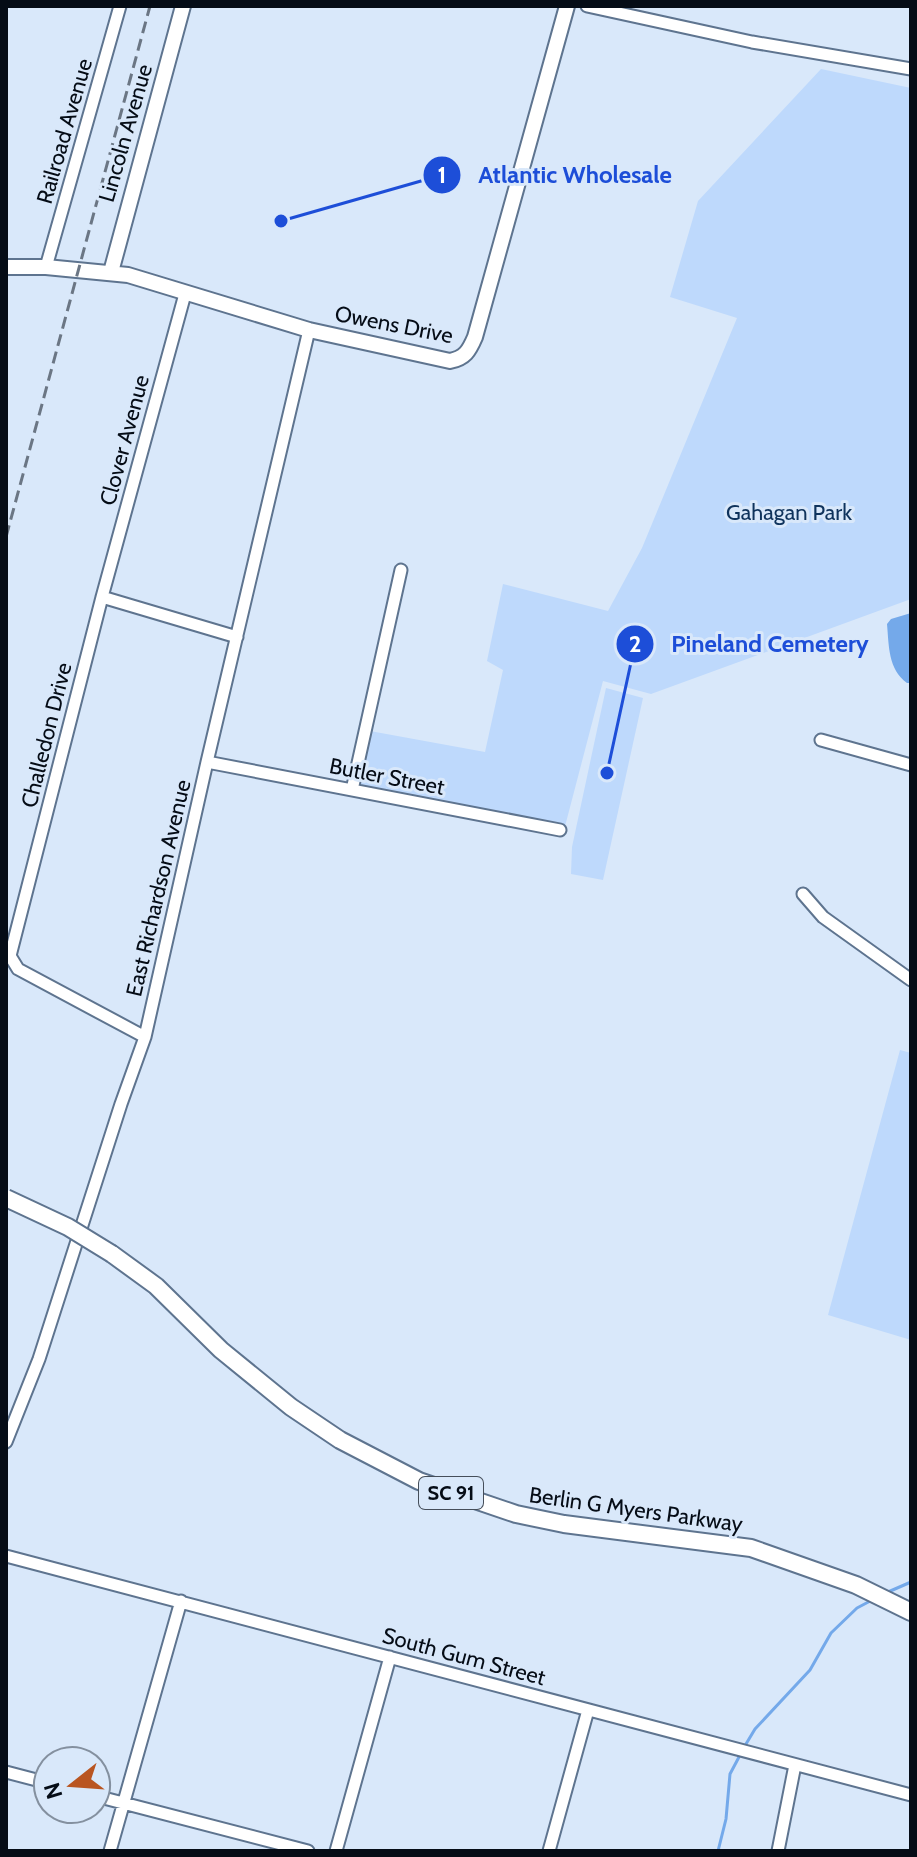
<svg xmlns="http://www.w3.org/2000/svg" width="917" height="1857" font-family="Cabin,sans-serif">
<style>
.green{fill:#bed9fc}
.water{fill:#74a9ea}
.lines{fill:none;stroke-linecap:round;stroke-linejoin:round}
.stream{stroke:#74a9ea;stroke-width:3}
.minor-casing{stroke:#5e748f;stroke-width:15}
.tertiary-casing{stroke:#5e748f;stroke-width:18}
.primary-casing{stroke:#5e748f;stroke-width:20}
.minor{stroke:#fff;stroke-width:11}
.tertiary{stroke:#fff;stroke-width:14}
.primary{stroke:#fff;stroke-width:16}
.rail{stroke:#6b7684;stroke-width:3;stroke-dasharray:12 6;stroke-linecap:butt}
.primary-bridge-casing{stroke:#5e748f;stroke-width:20;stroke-linecap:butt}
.primary-bridge{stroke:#fff;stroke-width:16}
.labels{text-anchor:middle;stroke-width:6;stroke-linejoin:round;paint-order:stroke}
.shield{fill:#d9e8fa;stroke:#454e5a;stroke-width:2}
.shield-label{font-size:20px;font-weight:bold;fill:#050c16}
.street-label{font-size:22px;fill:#050c16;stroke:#d9e8fa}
.park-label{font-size:22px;fill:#0f335c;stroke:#d9e8fa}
.leader{fill:none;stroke:#1d4ed8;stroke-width:3}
.callout-dot{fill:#1d4ed8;stroke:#d9e8fa;stroke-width:3}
.mark-label{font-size:24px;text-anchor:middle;font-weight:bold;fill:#fff}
.callout-label{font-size:24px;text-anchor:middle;font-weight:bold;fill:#1d4ed8;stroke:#d9e8fa;stroke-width:6;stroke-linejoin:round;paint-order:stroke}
</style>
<rect width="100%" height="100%" fill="#d9e8fa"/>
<!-- green -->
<path class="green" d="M821,69L911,88V599L651,694L603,681L563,834L358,787L370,731L485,752L503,670L487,661L503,584L608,611L642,548L737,318L670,297L698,201Z
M606,688L643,698L603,880L571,874L572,847Z
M900,1050L911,1053V1340L828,1315Z"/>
<!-- water -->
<path class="water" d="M911,613V683H907C888,669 889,646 887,624L891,619Z"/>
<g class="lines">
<!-- stream -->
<path class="stream" d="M888,1592L911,1582
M746,1744L755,1729L810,1670L831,1633L857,1608L874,1599
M718,1851L726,1819L730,1774L739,1757"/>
<defs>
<path id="minor" d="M587,6L752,42L911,69
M46,267L120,6
M102,597L237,637
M821,740L911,765
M207,762L560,830
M352,790L401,570
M803,894L823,917L911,980
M145,1037L18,969L10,956L102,597L185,294
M6,1442L39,1359L121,1104L145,1037L207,762L309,330
M6,1556L911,1795
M6,1772L48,1783
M96,1796L308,1851
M110,1851L181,1601
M336,1851L390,1657
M549,1851L588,1710
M778,1851L795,1765"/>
<path id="tertiary" d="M6,267H46L128,275L309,330L450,361C465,358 469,351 475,337L567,6
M111,272L183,6"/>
<path id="primary" d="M112,1254L156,1286L221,1350L291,1407L340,1440L419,1481L516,1514L564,1524L751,1548L856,1585L911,1612"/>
</defs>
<!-- minor casing -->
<use href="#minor" class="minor-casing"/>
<!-- tertiary casing -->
<use href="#tertiary" class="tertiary-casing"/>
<!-- primary casing -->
<use href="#primary" class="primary-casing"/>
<!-- minor -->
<use href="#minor" class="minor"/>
<!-- tertiary -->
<use href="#tertiary" class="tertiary"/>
<!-- primary -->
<use href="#primary" class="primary"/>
<!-- rail -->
<path class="rail" d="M6,537L150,6"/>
<defs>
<path id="primary-bridge" d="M6,1198L68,1227L112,1254"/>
</defs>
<!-- primary-bridge casing -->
<use href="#primary-bridge" class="primary-bridge-casing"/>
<!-- primary-bridge -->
<use href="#primary-bridge" class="primary-bridge"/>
</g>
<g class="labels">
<!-- shield labels -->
<rect class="shield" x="419" y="1477" width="64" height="32" rx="6"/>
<g class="shield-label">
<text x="451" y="1500">SC 91</text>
</g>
<!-- street labels -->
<g class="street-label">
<text transform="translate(64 131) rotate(-74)" y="8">Railroad Avenue</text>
<text transform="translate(125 133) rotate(-74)" y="8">Lincoln Avenue</text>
<text transform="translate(394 324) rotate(11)" y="8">Owens Drive</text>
<text transform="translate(124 440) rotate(-75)" y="8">Clover Avenue</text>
<text transform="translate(46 735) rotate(-76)" y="8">Challedon Drive</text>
<text transform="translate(387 776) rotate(11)" y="8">Butler Street</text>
<text transform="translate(158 888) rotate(-77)" y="8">East Richardson Avenue</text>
<text transform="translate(636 1509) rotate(8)" y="8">Berlin G Myers Parkway</text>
<text transform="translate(464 1656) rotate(15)" y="8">South Gum Street</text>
</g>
<!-- park labels -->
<g class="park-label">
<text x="789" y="520">Gahagan Park</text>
</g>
</g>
<!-- callouts -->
<path class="leader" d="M281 221L442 175M607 773L635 644"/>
<g class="callout-dot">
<circle cx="281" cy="221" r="8"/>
<circle cx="607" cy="773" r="8"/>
<circle cx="442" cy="175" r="20"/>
<circle cx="635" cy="644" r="20"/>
</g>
<g class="mark-label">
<text x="442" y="183">1</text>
<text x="635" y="652">2</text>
</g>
<g class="callout-label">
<text x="575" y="183">Atlantic Wholesale</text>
<text x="770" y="652">Pineland Cemetery</text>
</g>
<!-- border -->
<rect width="917" height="1857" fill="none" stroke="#050c16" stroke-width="16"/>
<!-- north arrow -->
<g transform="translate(72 1785) rotate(253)"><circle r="38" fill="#d9e8fa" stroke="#84909f" stroke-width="2"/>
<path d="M0-6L14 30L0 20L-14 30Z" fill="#b95521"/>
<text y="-12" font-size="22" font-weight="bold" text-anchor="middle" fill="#050c16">N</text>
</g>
</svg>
